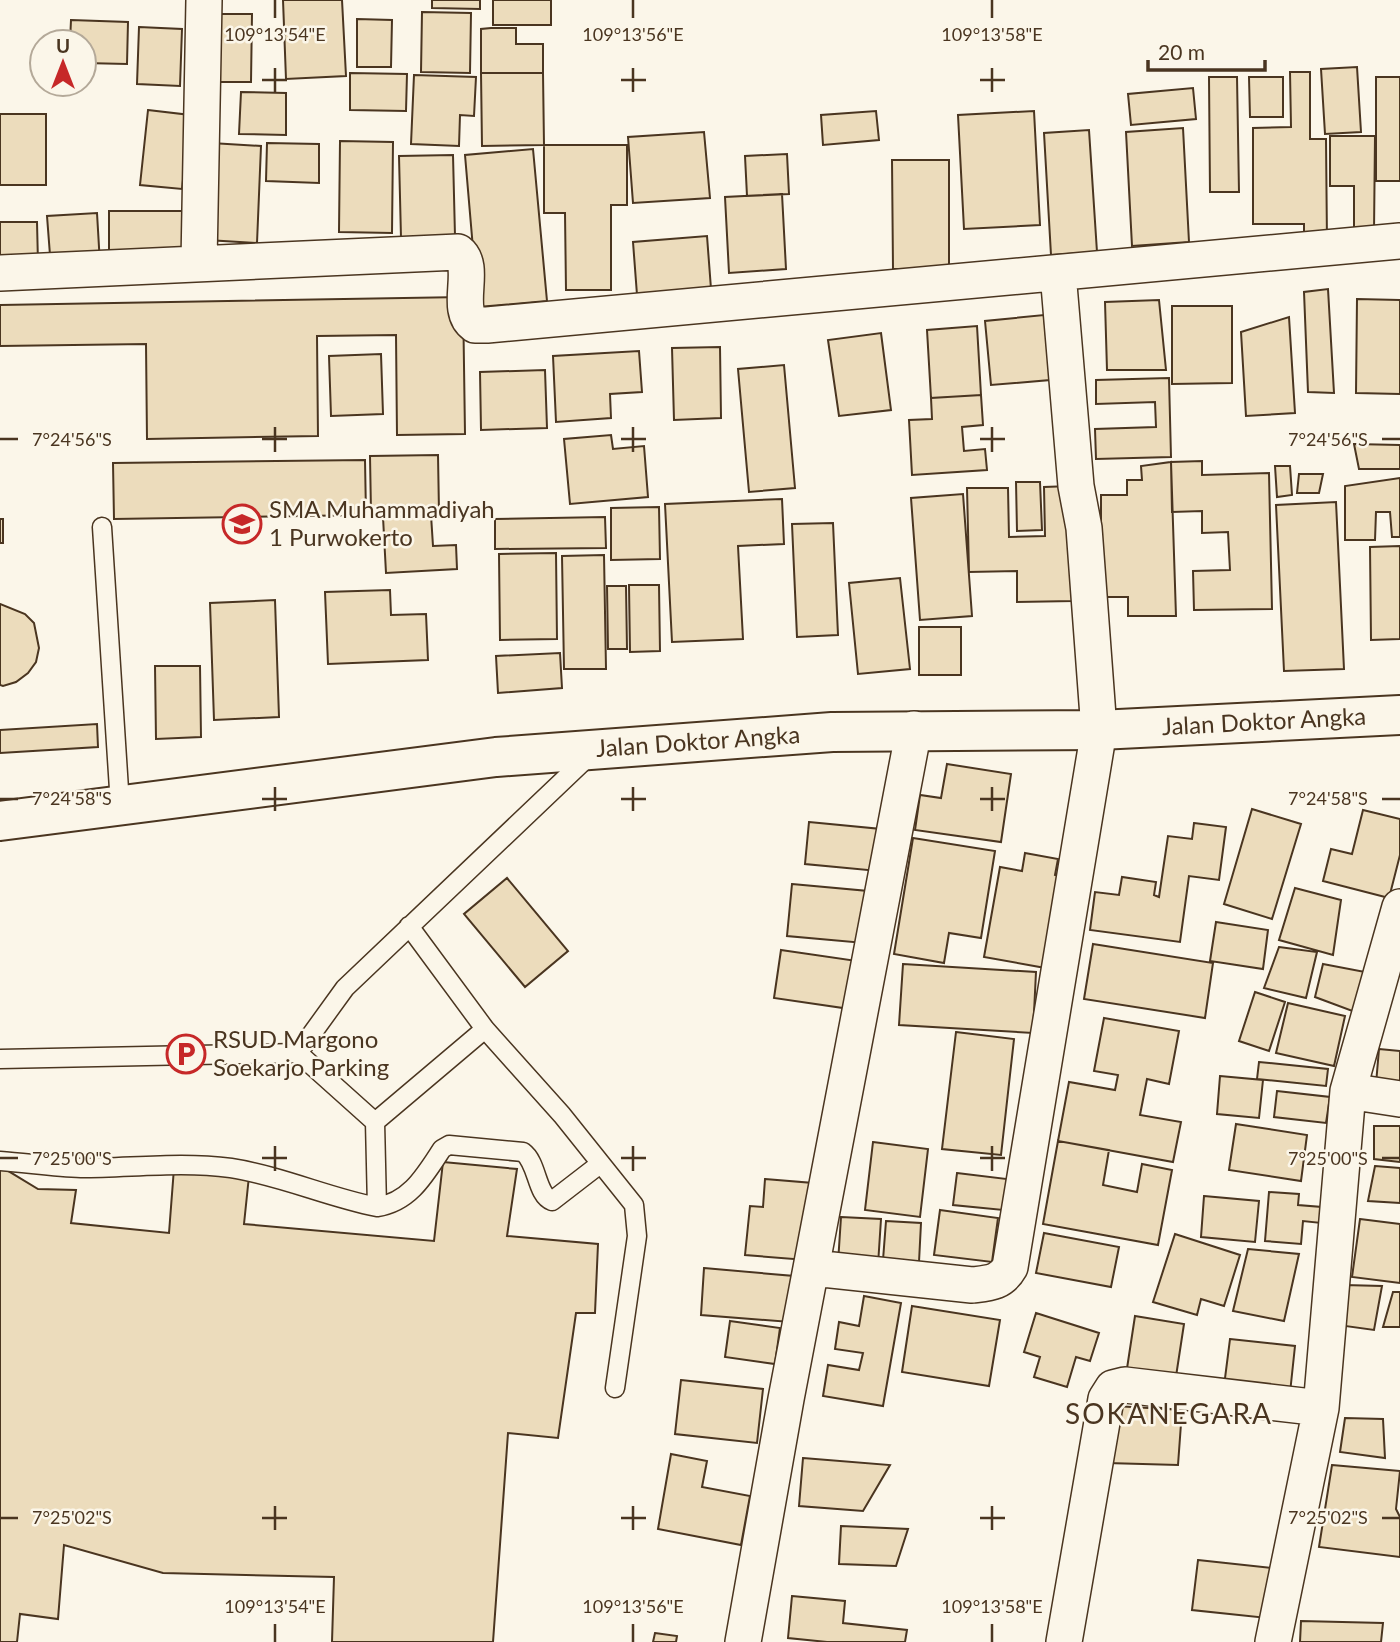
<svg xmlns="http://www.w3.org/2000/svg" width="1400" height="1642" font-family="Lato,sans-serif">
<style>
.building{fill:#ecdcbc;stroke:#4a3520;stroke-width:2}
.lines{fill:none;stroke-linecap:round;stroke-linejoin:round}
.lane-casing{stroke:#4a3520;stroke-width:21}
.street-casing{stroke:#4a3520;stroke-width:38}
.secondary-casing{stroke:#4a3520;stroke-width:42}
.lane{stroke:#fbf6e9;stroke-width:18}
.street{stroke:#fbf6e9;stroke-width:35}
.secondary{stroke:#fbf6e9;stroke-width:38}
.ticks{fill:none;stroke:#4a3520;stroke-width:2.5}
.labels{text-anchor:middle;stroke-width:5;stroke-linejoin:round;paint-order:stroke}
.poi-label{font-size:24px;fill:#4a3520;stroke:#fbf6e9;text-anchor:start}
.street-label{font-size:24px;fill:#4a3520;stroke:#fbf6e9}
.quarter-label{font-size:28px;letter-spacing:2px;fill:#4a3520;stroke:#fbf6e9}
.ticks-label{font-size:18px;text-anchor:middle;fill:#4a3520;stroke:#fbf6e9;stroke-width:5;stroke-linejoin:round;paint-order:stroke}
</style>
<rect width="100%" height="100%" fill="#fbf6e9"/>
<!-- building -->
<path class="building" d="M283,0H342L346,76L286,79Z
M432,0H480V9L432,8Z
M493,0H551V25H493Z
M422,12L471,13L470,73L421,72Z
M220,14H252L251,82H219Z
M357,19L392,20L391,67H357Z
M71,20L128,22L127,64L84,63V42H70Z
M139,27L182,29L180,86L137,84Z
M491,28H516V44H543V73H481V29Z
M1357,67L1361,132L1325,134L1321,69Z
M1290,72H1310V139H1326L1327,242H1304V224H1253V128L1291,127Z
M350,73L407,74L406,111L350,110Z
M481,73H543L544,145L482,146Z
M414,75L476,77L474,116L460,115L459,146L411,144Z
M1209,77H1237L1239,192H1210Z
M1249,77H1283V117H1250Z
M1376,77H1400V181H1376Z
M1193,88L1196,119L1131,125L1128,94Z
M241,92L286,93V135L239,134Z
M148,110L190,115L182,189L140,185Z
M876,111L879,140L823,145L821,115Z
M1034,111L1040,225L964,229L958,115Z
M0,114H46V185H0Z
M1183,128L1189,242L1132,246L1126,132Z
M1089,130L1097,252L1051,255L1044,133Z
M704,132L710,198L633,203L628,137Z
M1330,136H1375L1374,232L1354,231V186H1330Z
M340,141L393,142L392,233L339,232Z
M211,143L261,146L257,243L207,240Z
M267,143L319,144V183L266,181Z
M544,145H627V205H611V290H566L565,213H544Z
M533,149L547,301L478,307L465,155Z
M787,154L789,194L747,196L745,156Z
M453,155L455,236L401,238L399,156Z
M892,160H949V269H893Z
M782,194L786,269L729,273L725,197Z
M109,211H182V251H109Z
M97,213L100,264L51,268L47,216Z
M0,222H37L38,263L0,264Z
M707,236L712,302L638,308L633,242Z
M1328,289L1334,393L1308,392L1304,292Z
M463,297L465,434L397,435L396,335L317,336L318,436L147,439L146,344L0,346V305Z
M1357,299L1400,300V394L1356,393Z
M1159,300L1166,370H1107L1105,302Z
M1172,306H1232V383L1172,384Z
M1044,315L1050,380L991,385L985,321Z
M1289,317L1295,413L1246,416L1241,332Z
M977,326L981,395L931,398L927,330Z
M881,333L891,410L839,416L828,340Z
M720,347L721,418L674,420L672,348Z
M639,351L642,392L610,394L611,418L556,422L553,356Z
M381,354L383,414L331,416L329,356Z
M784,365L795,488L749,492L738,369Z
M545,370L547,428L481,430L480,372Z
M1169,378L1171,457L1096,459L1095,429L1156,427L1155,402L1096,404V380Z
M981,395L983,425L962,427L964,451L985,449L987,470L912,475L909,420L932,419L931,398Z
M611,435L613,449L644,446L648,497L570,504L564,439Z
M1354,444L1400,445V469H1359Z
M438,455L439,512H371L370,456Z
M365,460L366,515L114,519L113,463Z
M1202,461V475L1269,473L1272,609L1194,610L1193,571L1230,570L1228,532L1202,533V511L1172,512L1171,462Z
M1171,462L1176,616H1128V597H1101V495H1127V480H1142L1141,466Z
M1275,466H1290L1292,495L1277,497Z
M1299,474H1323L1319,493H1297Z
M1400,478V537H1392L1390,512H1376L1375,540H1345V486Z
M1016,482H1040L1042,530L1017,531Z
M1071,486L1073,601L1017,602V571L969,572L967,488H1008L1009,537L1045,536L1044,487Z
M963,494L972,616L920,620L911,498Z
M782,499L784,544L738,546L743,639L672,642L665,504Z
M1336,502L1344,669L1284,671L1276,505Z
M659,507L660,559L611,560V508Z
M431,515L433,546L456,545L457,569L386,573L383,517Z
M605,517L606,548L495,549V519Z
M0,519H3V543H0Z
M833,523L838,635L797,637L792,524Z
M1400,546V639L1371,640L1370,547Z
M556,553L557,639L500,640L499,554Z
M604,555L606,669H564L562,556Z
M900,578L910,669L858,674L849,583Z
M629,585H659L660,651L630,652Z
M607,586H626L627,649H608Z
M390,590L391,615L426,614L428,660L328,664L325,592Z
M275,600L279,717L214,720L210,603Z
M0,604L25,614L34,623L39,648L36,662L28,673L16,682L3,686L0,685Z
M919,627H961V675H919Z
M560,653L562,688L498,693L496,656Z
M155,666H200L201,737L156,739Z
M97,724L98,747L0,753V730Z
M947,764L1011,774L1001,842L915,830L920,795L941,798Z
M1252,809L1301,824L1272,919L1224,904Z
M1363,810L1400,819V855L1389,898L1323,881L1331,849L1352,854Z
M809,822L881,829L878,871L805,864Z
M1194,823L1226,827L1219,880L1189,876L1180,942L1090,930L1095,892L1119,895L1122,877L1156,882L1154,895L1159,897L1168,836L1192,839Z
M913,838L995,851L981,938L949,933L944,963L894,954Z
M1025,853L1058,859L1055,875L1067,877L1051,969L984,957L1000,867L1022,871Z
M507,878L568,951L525,987L464,914Z
M792,884L868,891L864,943L787,936Z
M1295,888L1341,900L1333,955L1279,940Z
M1216,922L1268,930L1263,969L1210,961Z
M1093,944L1213,963L1205,1018L1084,999Z
M1279,947L1317,952L1306,998L1264,988Z
M781,950L857,961L850,1009L774,998Z
M903,964L1036,972L1033,1033L899,1025Z
M1323,964L1365,972L1355,1012L1315,997Z
M1255,992L1285,1002L1269,1051L1239,1041Z
M1288,1003L1345,1016L1334,1066L1276,1053Z
M1104,1018L1179,1031L1169,1084L1147,1079L1140,1115L1181,1122L1173,1162L1058,1141L1069,1082L1115,1090L1118,1075L1094,1071Z
M956,1032L1014,1039L1001,1155L942,1149Z
M1379,1049L1400,1051V1087L1376,1084Z
M1259,1062L1328,1069L1326,1086L1257,1079Z
M1220,1076L1263,1080L1259,1118L1217,1114Z
M1277,1091L1330,1097L1326,1123L1274,1117Z
M1236,1124L1307,1135L1301,1181L1229,1170Z
M1374,1126H1400V1162L1374,1159Z
M1058,1141L1109,1150L1103,1185L1137,1192L1142,1164L1172,1170L1158,1245L1043,1224Z
M873,1142L928,1149L920,1217L865,1210Z
M443,1162L517,1169L507,1236L598,1244L595,1313H576L558,1438L508,1433L493,1642H332L334,1577L163,1573L64,1545L58,1619L20,1614L17,1642H0V1166L38,1189L76,1190L71,1223L169,1233L174,1168L249,1176L244,1224L434,1241Z
M1375,1166L1400,1168V1203L1368,1201Z
M957,1173L1007,1179L1003,1210L953,1205Z
M765,1179L813,1183L806,1260L745,1255L750,1206L763,1207Z
M1269,1192L1299,1194L1298,1205L1322,1207L1321,1223L1303,1221L1301,1244L1265,1241Z
M1204,1196L1259,1201L1255,1242L1201,1237Z
M940,1210L998,1218L992,1262L934,1255Z
M841,1217L881,1219L878,1265L838,1263Z
M1360,1219L1400,1224V1283L1352,1277Z
M886,1221L921,1223L919,1262L883,1260Z
M1044,1233L1119,1247L1111,1287L1036,1273Z
M1175,1234L1240,1255L1224,1306L1201,1299L1197,1315L1153,1302Z
M1248,1249L1299,1254L1284,1321L1233,1311Z
M704,1268L794,1276L790,1322L701,1315Z
M1344,1285L1382,1286L1374,1330L1345,1326Z
M1393,1292H1400V1327H1383Z
M864,1296L901,1303L883,1406L823,1396L828,1365L859,1370L863,1353L835,1349L839,1322L859,1326Z
M912,1306L1000,1320L989,1386L902,1372Z
M1036,1313L1099,1333L1090,1361L1076,1357L1067,1387L1034,1377L1040,1357L1024,1352Z
M1135,1316L1184,1324L1175,1383L1126,1375Z
M730,1321L780,1328L775,1364L725,1357Z
M1230,1339L1295,1346L1290,1393L1224,1386Z
M681,1380L763,1389L757,1443L675,1434Z
M1115,1406L1182,1410L1178,1465L1107,1463Z
M1345,1418L1383,1419L1385,1458L1340,1452Z
M671,1454L707,1461L702,1487L750,1496L741,1545L658,1529Z
M803,1458L890,1465L863,1511L799,1506Z
M1332,1465L1400,1471L1396,1509L1400,1517V1557L1319,1547Z
M841,1526L908,1529L896,1566L839,1564Z
M1198,1560L1273,1568L1267,1618L1192,1610Z
M792,1596L845,1601L843,1623L907,1630L905,1642H827L788,1638Z
M1301,1621L1383,1623L1381,1642H1300Z
M655,1633L677,1636L676,1642H653Z"/>
<g class="lines">
<defs>
<path id="lane" d="M102,527L120,805
M409,926L485,1029L562,1115L634,1205L637,1236L615,1388
M0,1059L298,1053
M375,1122L298,1053L345,988L590,755
M0,1161C27,1163 54,1167 81,1168C131,1168 181,1161 231,1168C282,1176 327,1197 377,1207L375,1122L485,1029
M377,1207C410,1202 425,1175 442,1149L449,1145L523,1152C538,1163 536,1195 552,1201L600,1164"/>
<path id="street" d="M199,262L204,0
M0,273L458,252C478,267 453,310 475,325H487L1400,241
M1348,1091L1400,1099
M813,1268L972,1285C989,1283 1001,1283 1010,1267L1099,730L1084,528L1076,486L1058,273
M743,1642L786,1399L914,729
M1064,1642L1106,1399L1113,1388L1125,1385L1321,1408
M1273,1642L1321,1408L1348,1091L1400,907"/>
<path id="secondary" d="M0,821L496,757L832,732L1099,730L1400,715"/>
</defs>
<!-- lane casing -->
<use href="#lane" class="lane-casing"/>
<!-- street casing -->
<use href="#street" class="street-casing"/>
<!-- secondary casing -->
<use href="#secondary" class="secondary-casing"/>
<!-- lane -->
<use href="#lane" class="lane"/>
<!-- street -->
<use href="#street" class="street"/>
<!-- secondary -->
<use href="#secondary" class="secondary"/>
</g>
<!-- ticks -->
<path class="ticks" d="M275,0V18M633,0V18M992,0V18M275,68V92M633,68V92M992,68V92M262,80H287M621,80H646M980,80H1005M275,427V452M633,427V452M992,427V452M0,439H18M262,439H287M621,439H646M980,439H1005M1382,439H1400M275,787V811M633,787V811M992,787V811M0,799H18M262,799H287M621,799H646M980,799H1005M1382,799H1400M275,1146V1171M633,1146V1171M992,1146V1171M0,1158H18M262,1158H287M621,1158H646M980,1158H1005M1382,1158H1400M275,1506V1530M633,1506V1530M992,1506V1530M0,1518H18M262,1518H287M621,1518H646M980,1518H1005M1382,1518H1400M275,1624V1642M633,1624V1642M992,1624V1642"/>
<!-- icons -->
<defs>
<symbol id="school-ring" viewBox="-11 -11 22 22"><circle r="9.5" fill="#fbf6e9" stroke="#c62828" stroke-width="1.5"/><path d="M0-5L7-2L0 1L-7-2ZM-4 1L0 2.5L4 1V4Q0 6-4 4Z" fill="#c62828"/></symbol>
<symbol id="parking-ring" viewBox="-11 -11 22 22"><circle r="9.5" fill="#fbf6e9" stroke="#c62828" stroke-width="1.5"/><path d="M-3.5-5.5H1a3.5 3.5 0 0 1 0 7H-1V5.5H-3.5ZM-1-3.4V-.6H.8a1.4 1.4 0 0 0 0-2.8Z" fill="#c62828"/></symbol>
</defs>
<g fill-rule="evenodd">
<use href="#school-ring" x="220" y="502" width="44" height="44"/>
<use href="#parking-ring" x="164" y="1032" width="44" height="44"/>
</g>
<g class="labels">
<!-- poi labels -->
<g class="poi-label">
<text x="269" y="518">SMA Muhammadiyah<tspan x="269" dy="28">1 Purwokerto</tspan></text>
<text x="213" y="1048">RSUD Margono<tspan x="213" dy="28">Soekarjo Parking</tspan></text>
</g>
<!-- street labels -->
<g class="street-label">
<text transform="translate(1264 722) rotate(-3)" y="8">Jalan Doktor Angka</text>
<text transform="translate(698 742) rotate(-4)" y="8">Jalan Doktor Angka</text>
</g>
<!-- quarter labels -->
<g class="quarter-label">
<text x="1169" y="1424">SOKANEGARA</text>
</g>
</g>
<g class="ticks-label">
<text x="275" y="41">109°13'54"E</text>
<text x="633" y="41">109°13'56"E</text>
<text x="992" y="41">109°13'58"E</text>
<text x="72" y="446">7°24'56"S</text>
<text x="1328" y="446">7°24'56"S</text>
<text x="72" y="805">7°24'58"S</text>
<text x="1328" y="805">7°24'58"S</text>
<text x="72" y="1165">7°25'00"S</text>
<text x="1328" y="1165">7°25'00"S</text>
<text x="72" y="1524">7°25'02"S</text>
<text x="1328" y="1524">7°25'02"S</text>
<text x="275" y="1613">109°13'54"E</text>
<text x="633" y="1613">109°13'56"E</text>
<text x="992" y="1613">109°13'58"E</text>
</g>
<!-- north arrow -->
<g transform="translate(63 63)"><circle r="33" fill="#fbf6e9" stroke="#b4a999" stroke-width="2"/>
<path d="M0-5L12 26L0 18L-12 26Z" fill="#c62828"/>
<text y="-10" font-size="19" font-weight="bold" text-anchor="middle" fill="#4a3520">U</text>
</g>
<!-- scale -->
<path d="M1148 60v10h117v-10" fill="none" stroke="#4a3520" stroke-width="3.5"/>
<text x="1158" y="60" font-size="21" fill="#4a3520" stroke="#fbf6e9" stroke-width="5" paint-order="stroke">20 m</text>
</svg>
